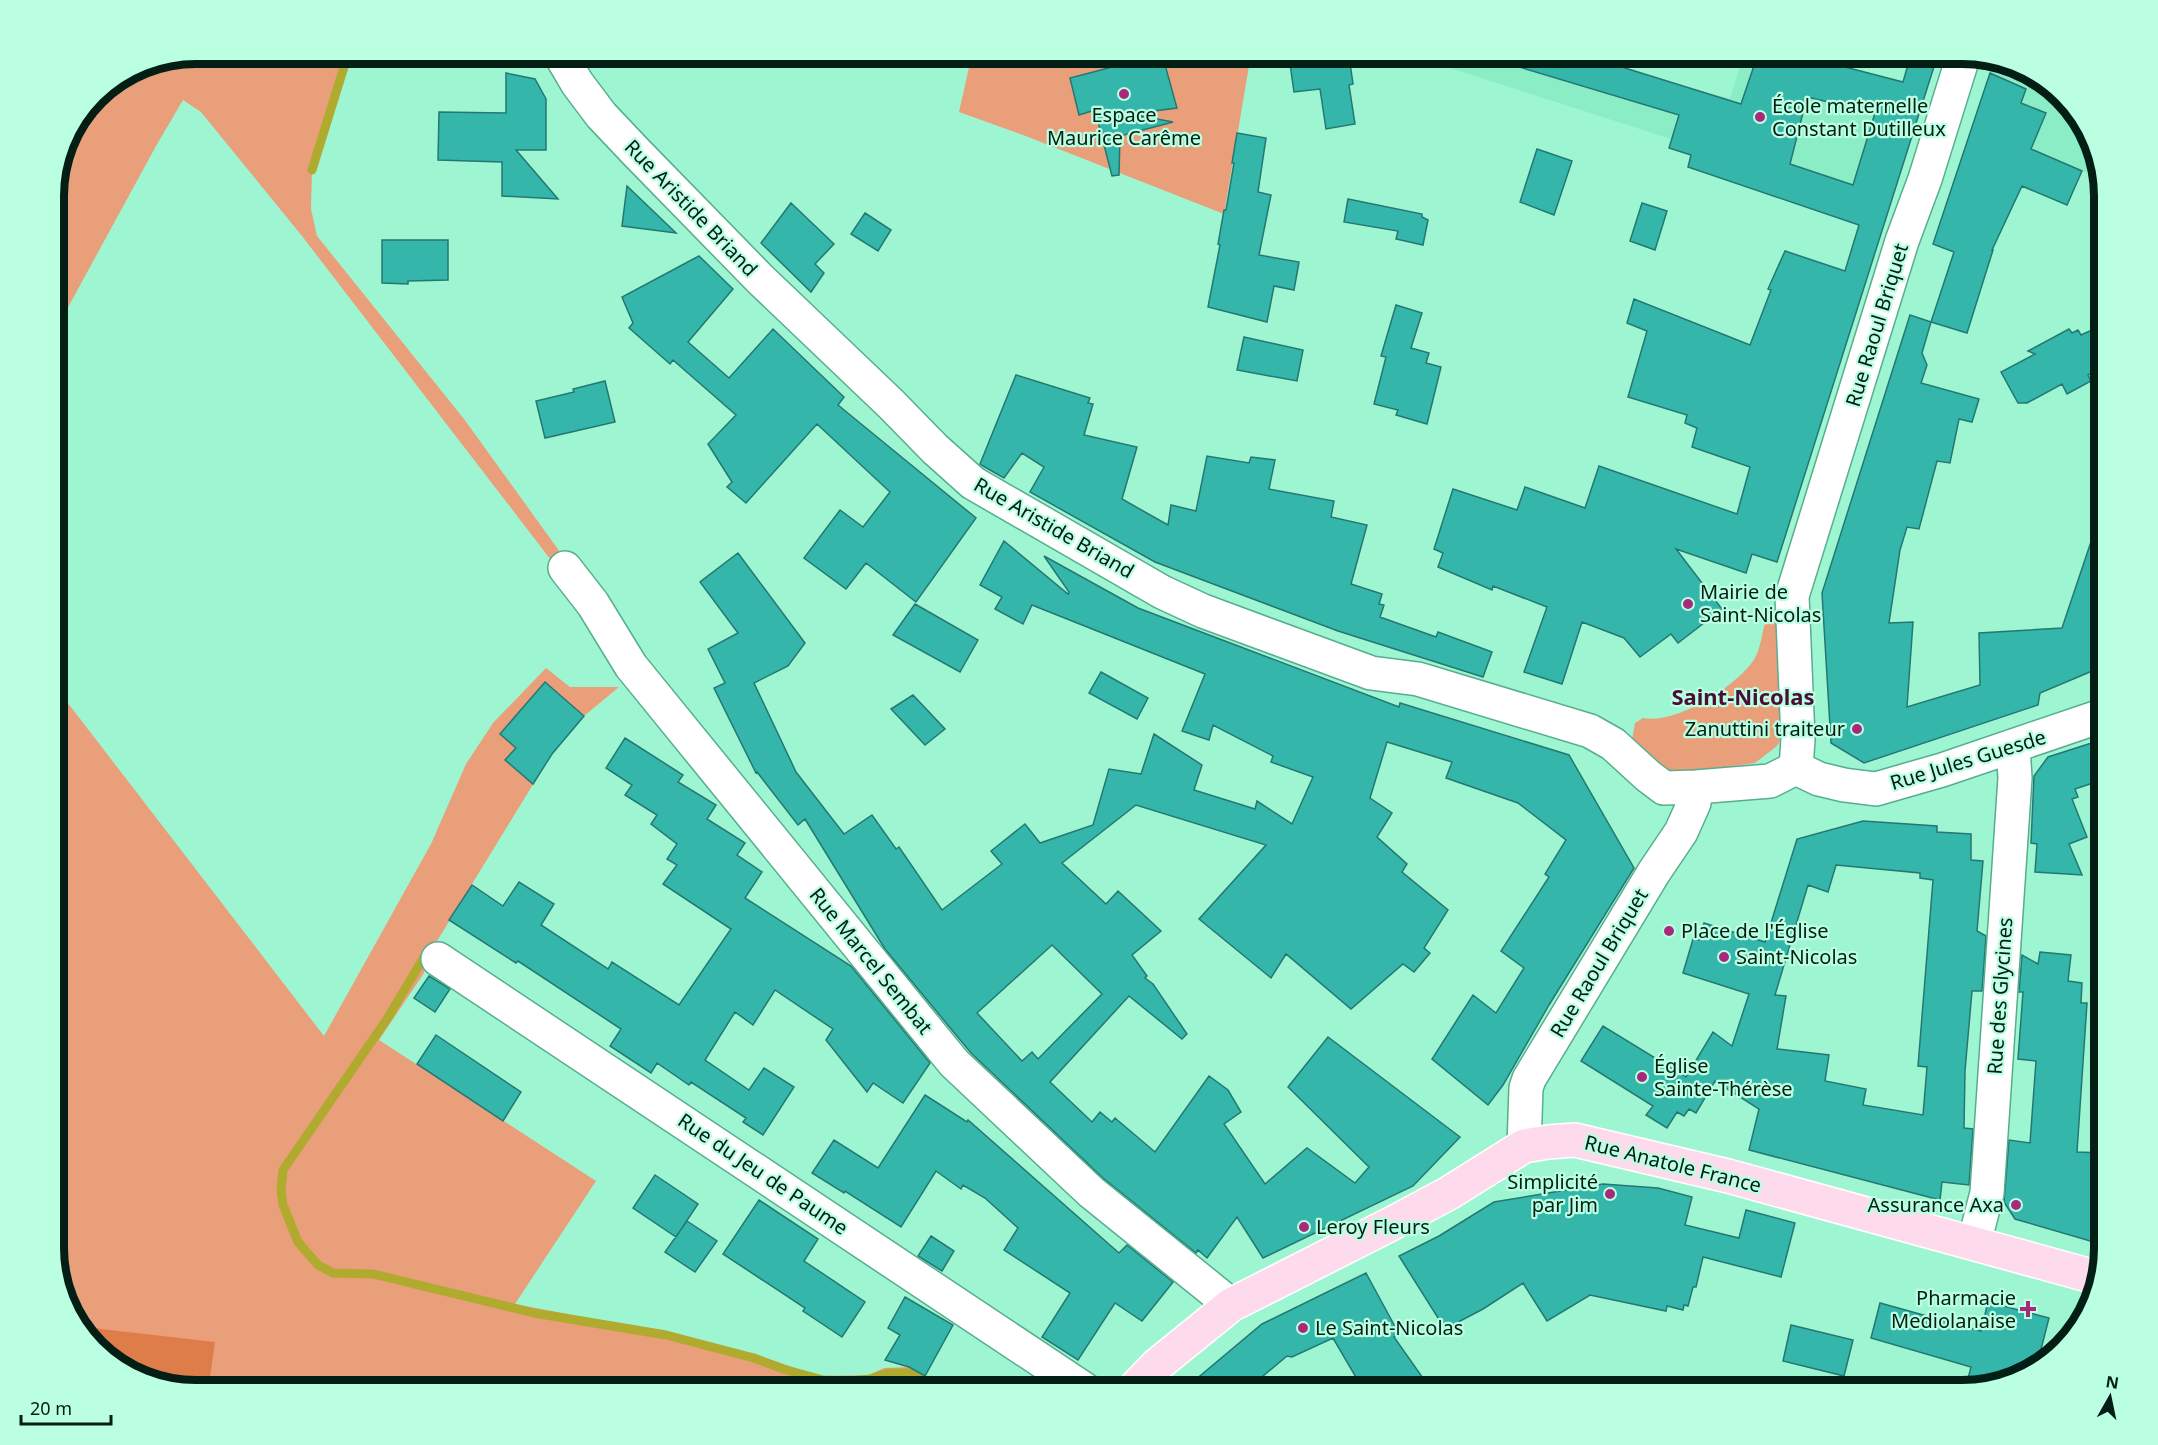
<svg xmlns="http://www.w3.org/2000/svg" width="2158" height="1445" font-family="'Noto Sans',sans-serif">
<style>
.built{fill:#8bedc6}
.green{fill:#ea9f7b}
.forest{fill:#df7d4a}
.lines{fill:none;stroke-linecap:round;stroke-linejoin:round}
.stream{stroke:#b0aa2f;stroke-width:9}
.building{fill:#34b6ab;stroke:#257871;stroke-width:1.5;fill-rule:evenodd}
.minor-casing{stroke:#57ae8e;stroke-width:36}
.major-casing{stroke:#fff;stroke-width:36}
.minor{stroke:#fff;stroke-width:33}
.major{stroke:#fedaed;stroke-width:33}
.poi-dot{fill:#a82979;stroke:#baffe2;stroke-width:2}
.labels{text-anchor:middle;stroke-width:4.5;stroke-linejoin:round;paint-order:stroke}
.poi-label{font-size:20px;fill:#031f15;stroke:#baffe2;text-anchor:start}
.street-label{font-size:20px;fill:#031f15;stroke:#baffe2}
.quarter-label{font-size:22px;font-weight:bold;fill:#4a0d34;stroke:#baffe2}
.rim{fill:none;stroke:#031f15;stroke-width:8}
</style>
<rect width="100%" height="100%" fill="#9ef5d2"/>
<!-- built -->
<path class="built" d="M1450,54H1580L1699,91L1730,98L1744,54H1762L1782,60L1785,54H1795L1926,89L1889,209L1447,67Z
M1993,63L2041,78L2085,125L2099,178L2029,148L1982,99Z"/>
<!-- green -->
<path class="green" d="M196,54H348L312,170L311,209L317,236L464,419L578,577H564L302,236L201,112L183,100L156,146L54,333V187L65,141L96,95L142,65Z
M972,54H1251L1224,214L1023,135L959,112Z
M1781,608L1787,729L1777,746L1755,763L1671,775L1631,745L1635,723L1643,718C1675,725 1738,686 1755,658C1763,643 1762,624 1770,609Z
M546,668L570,687H619L584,716L551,755L426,959L424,973L379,1040L596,1181L515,1304L671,1334L775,1361L818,1376L869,1375L884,1368L909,1367L924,1376L923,1387L926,1391H196L117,1367L73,1320L54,1258V685L324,1036L431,844L466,764L493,723Z"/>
<!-- forest -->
<path class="forest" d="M76,1323L101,1329L215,1342L208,1391H196L117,1367Z"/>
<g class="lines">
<!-- stream -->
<path class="stream" d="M312,170L348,54
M427,952L387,1019L283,1170L281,1190L283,1205L298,1242L318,1265L333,1273L373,1274L534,1313L666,1335L754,1358L783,1369L823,1380L850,1381L870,1379L888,1373H909L923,1381"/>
</g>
<!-- building -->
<path class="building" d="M1162,54L1177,108L1130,114L1173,122L1120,136L1119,175L1112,176L1095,110L1079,115L1070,78Z
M1497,54H1580L1741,104L1758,54L1782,61L1785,54H1795L1903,82L1911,54H1938L1777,562L1752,554L1746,573L1676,549L1722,609L1678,643L1671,634L1640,657L1624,638L1582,622L1562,684L1524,672L1547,607L1493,586L1492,590L1438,567L1443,553L1434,549L1453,489L1517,510L1525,487L1585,508L1599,466L1737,514L1750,467L1692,447L1697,428L1685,423L1687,415L1628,397L1647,331L1627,323L1634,299L1750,345L1771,290L1768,289L1785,251L1845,271L1859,225L1688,167L1691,155L1669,148L1679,115L1496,60ZM1807,97L1875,113L1853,185L1790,164Z
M1349,56L1353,84L1349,85L1355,124L1326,129L1320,89L1294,92L1290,64Z
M506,73L535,79L546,99V150H516L558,199L502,196V162L438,160L439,112L506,113Z
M1990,73L2026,89L2021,103L2046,113L2031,149L2082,171L2067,205L2022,186L1992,250H1993L1967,333L1931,322L1954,252L1933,244Z
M1237,133L1266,138L1258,192L1271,195L1259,255L1299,262L1294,290L1274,286L1267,322L1208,307L1220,245L1218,244L1224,210H1226L1234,163H1232Z
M1537,149L1572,161L1554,215L1520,202Z
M627,186L676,233L622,226Z
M1348,199L1422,214V217L1428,220L1423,245L1396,239L1398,231L1344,222Z
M791,203L834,244L815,264L824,273L811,292L761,243Z
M1642,203L1667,211L1655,250L1630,241Z
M865,213L891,230L878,251L851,234Z
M382,240H448V280L408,281V284L382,283Z
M699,256L733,289L688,342L729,378L773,329L844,397L838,405L976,518L916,602L866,563L846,589L804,558L840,510L863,527L890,492L817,424L746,503L727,487L732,482L708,444L736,415L673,360L670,364L629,328L633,323L622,297Z
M1396,305L1422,313L1411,348L1429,353L1426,363L1441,367L1427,424L1396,415L1398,410L1374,404L1386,357L1381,356Z
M1910,315L1931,322L1922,353L1927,365L1921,383L1979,399L1972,422L1959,419L1950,463L1937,461L1919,529L1907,527L1900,550L1889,623L1913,622L1907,707L1980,685L1979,633L2062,628L2100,515L2104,516V642L2095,645L2104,666L2040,693L2038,705L1864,763L1831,743L1822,593Z
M2069,329L2072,333L2078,330L2081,335L2092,330L2104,351V366L2088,375L2091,381L2067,394L2062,384L2027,403H2018L2001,372L2035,354L2028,351Z
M1244,337L1303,350L1297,381L1237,370Z
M1016,375L1090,398L1088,403L1093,404L1084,435L1137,447L1122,499L1168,525L1171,505L1196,511L1207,456L1249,463L1251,457L1275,460L1269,489L1334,501L1331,517L1367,525L1351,584L1382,594L1379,604L1384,605L1380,617L1436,637L1438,632L1492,652L1483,677L1338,631L1155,562L1030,492L1044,467L1022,453L1004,478L983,466L980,464Z
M605,381L615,422L545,438L536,401L574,392L573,389Z
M1004,541L1068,594L1069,592L1044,556L1138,608L1399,707L1400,703L1569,755L1634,868L1549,1005L1503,1085L1488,1105L1432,1059L1473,995L1496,1013L1524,968L1501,951L1549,877L1545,874L1566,840L1518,803L1446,778L1452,762L1387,742L1370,798L1392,813L1377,837L1407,864L1402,872L1448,910L1424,948L1430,953L1414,972L1403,964L1351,1009L1286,954L1271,978L1199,919L1266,845L1136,805L1062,863L1106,904L1118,891L1161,931L1132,955L1147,976L1145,978L1153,984L1187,1034L1182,1039L1129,996L1050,1082L1092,1122L1100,1112L1112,1122L1115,1118L1155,1152L1209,1076L1228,1090L1241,1112L1224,1124L1265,1184L1307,1148L1355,1183L1369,1167L1288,1087L1328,1037L1460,1137L1413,1186L1263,1258L1237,1217L1207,1258L1198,1250L1196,1253L1103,1178L971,1053L885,949L805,819L798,825L757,772L756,773L714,688L725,683L708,649L738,633L700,582L738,553L805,643L788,666L754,683L796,772L844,834L872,815L896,849L899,847L942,910L1002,864L991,851L1025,824L1040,843L1093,825L1109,769L1141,774L1154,734L1202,765L1194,790L1255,809L1257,801L1292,824L1313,777L1271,762L1273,756L1213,725L1209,740L1182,731L1205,674L1032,605L1023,624L995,609L1002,597L980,585ZM1052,945L1102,994L1038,1059L1032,1052L1022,1061L977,1013Z
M915,604L978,640L960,672L893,635Z
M1101,672L1148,698L1137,719L1089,693Z
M545,682L584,716L552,754L533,784L505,760L516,748L500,734Z
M913,695L945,729L925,745L891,709Z
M625,738L683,775L678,782L716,805L707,819L745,843L737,855L762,872L745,898L851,966L930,1063L903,1103L873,1083L867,1092L826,1040L833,1029L775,990L753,1025L735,1012L705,1060L749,1090L764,1068L794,1087L763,1135L743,1122L746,1118L691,1082L689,1085L657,1063L651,1073L610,1046L621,1029L518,961L516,963L449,920L472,885L503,906L519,882L554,904L541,925L608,969L612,962L679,1005L731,929L663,884L677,865L667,859L677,844L651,824L657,815L625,795L632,785L606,768Z
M2104,739V764L2091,768L2096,782L2075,789L2078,797L2072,799L2087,837L2069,844L2082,875L2035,872L2037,844L2031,843L2034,776L2048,757Z
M1863,821L1937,826V832L1971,834V860L1983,861L1977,931L1986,936L1982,991H1972L1965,1071L1964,1128L1973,1129L1969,1185L1942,1182L1940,1200L1749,1150L1759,1109L1715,1081L1696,1113L1689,1109L1684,1116L1677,1112L1667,1128L1646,1115L1653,1106L1581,1061L1603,1026L1686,1077L1713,1032L1732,1046L1749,994L1683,973L1693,939L1699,940L1704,923L1765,942L1797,839ZM1836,865L1920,873V878L1933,880L1918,1066L1927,1067L1923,1115L1863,1105L1866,1089L1825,1081L1829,1055L1777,1049L1786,996L1775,995L1808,885L1828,892Z
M2040,952L2071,955L2068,981L2082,983L2081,1003H2087L2077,1152L2104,1153V1245L2015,1219L2004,1202L2009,1140L2030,1143L2036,1061L2018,1059L2023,992H2019L2022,955L2038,964Z
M429,976L450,989L435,1012L414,998Z
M436,1035L521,1092L503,1121L417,1064Z
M925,1095L967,1122L968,1120L1119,1253L1127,1245L1173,1282L1142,1321L1115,1303L1078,1360L1042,1337L1070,1293L1004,1250L1018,1228L985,1198L963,1185L961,1189L936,1171L901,1227L845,1191L844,1193L812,1173L834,1140L878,1168Z
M655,1175L698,1204L676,1237L633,1208Z
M1603,1184L1658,1188L1692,1197L1685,1225L1739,1238L1746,1210L1795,1223L1781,1277L1703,1257L1696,1287H1693L1688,1306L1684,1305L1683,1310L1667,1306L1666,1311L1590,1295L1547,1321L1523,1283L1483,1309L1445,1329L1399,1256L1439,1236L1494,1202Z
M759,1200L818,1239L804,1261L865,1302L842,1337L803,1311L805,1308L723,1254Z
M687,1221L717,1241L695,1272L665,1252Z
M931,1236L954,1251L942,1271L918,1256Z
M1366,1273L1399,1334L1394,1337L1432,1391H1364L1333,1338L1292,1357L1287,1356L1245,1391H1182L1262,1324Z
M905,1297L953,1325L925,1376L909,1367L885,1360L900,1335L888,1328Z
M1988,1302L2049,1318L2037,1365L2025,1376L1965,1390L1971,1367L1871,1338L1880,1303L1981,1331Z
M1791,1325L1853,1340L1844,1376L1783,1361Z"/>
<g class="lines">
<defs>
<path id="minor" d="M560,54L577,83L601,115L637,153L760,279L891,404L935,449L973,483L1162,592L1203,611L1371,673L1418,679L1590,731L1613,744L1648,776L1664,788L1696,787L1770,781L1796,768
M565,568L593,604L631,666L954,1063L1091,1192L1231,1305
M1796,768L1798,739L1792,596L1902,241L1925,179L1964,54
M1796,768L1819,779L1844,785L1876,789L1942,770L2104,715
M438,959L1087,1391
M1524,1146L1526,1088L1529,1079L1654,872L1681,832L1694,803L1696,787
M1974,1243L1987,1193L2015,778L2013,747"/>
<path id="major" d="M1132,1391L1157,1365L1231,1305L1391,1224L1449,1193L1524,1146L1548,1142L1575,1140L1728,1176L2095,1277"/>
</defs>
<!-- minor casing -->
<use href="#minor" class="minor-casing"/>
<!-- major casing -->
<use href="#major" class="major-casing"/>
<!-- minor -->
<use href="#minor" class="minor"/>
<!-- major -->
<use href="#major" class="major"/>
</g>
<!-- markers -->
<g class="poi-dot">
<circle cx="1124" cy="94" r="6"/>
<circle cx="1760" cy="117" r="6"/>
<circle cx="1688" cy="604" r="6"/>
<circle cx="1857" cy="729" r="6"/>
<circle cx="1669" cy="931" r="6"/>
<circle cx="1724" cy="957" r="6"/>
<circle cx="1642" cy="1077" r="6"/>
<circle cx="1610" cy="1194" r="6"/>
<circle cx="2016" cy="1205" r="6"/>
<circle cx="1304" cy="1227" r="6"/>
<path d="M2025 1300h6v6h6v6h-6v6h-6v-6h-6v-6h6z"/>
<circle cx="1303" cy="1328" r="6"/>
</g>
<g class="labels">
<!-- poi labels -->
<g class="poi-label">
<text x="1772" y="113">École maternelle<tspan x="1772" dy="23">Constant Dutilleux</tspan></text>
<text x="1124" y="122" text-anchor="middle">Espace<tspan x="1124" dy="23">Maurice Carême</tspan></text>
<text x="1700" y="599">Mairie de<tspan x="1700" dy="23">Saint-Nicolas</tspan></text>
<text x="1845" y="736" text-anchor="end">Zanuttini traiteur</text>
<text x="1681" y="938">Place de l'Église</text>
<text x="1736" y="964">Saint-Nicolas</text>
<text x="1654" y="1073">Église<tspan x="1654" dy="23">Sainte-Thérèse</tspan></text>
<text x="1598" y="1189" text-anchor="end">Simplicité<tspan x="1598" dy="23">par Jim</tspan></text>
<text x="2004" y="1212" text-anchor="end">Assurance Axa</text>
<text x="1316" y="1234">Leroy Fleurs</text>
<text x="2016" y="1305" text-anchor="end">Pharmacie<tspan x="2016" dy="23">Mediolanaise</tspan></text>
<text x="1315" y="1335">Le Saint-Nicolas</text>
</g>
<!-- street labels -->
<g class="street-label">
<text transform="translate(691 208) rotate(46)" y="7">Rue Aristide Briand</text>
<text transform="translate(1877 325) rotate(-73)" y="7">Rue Raoul Briquet</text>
<text transform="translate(1054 528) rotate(30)" y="7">Rue Aristide Briand</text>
<text transform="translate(1968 760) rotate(-17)" y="7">Rue Jules Guesde</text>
<text transform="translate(871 961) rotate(51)" y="7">Rue Marcel Sembat</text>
<text transform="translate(1599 963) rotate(-59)" y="7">Rue Raoul Briquet</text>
<text transform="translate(2000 996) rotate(-86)" y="7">Rue des Glycines</text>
<text transform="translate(1673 1164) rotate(14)" y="7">Rue Anatole France</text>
<text transform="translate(763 1174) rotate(34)" y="7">Rue du Jeu de Paume</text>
</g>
<!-- quarter labels -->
<g class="quarter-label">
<text x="1743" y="705">Saint-Nicolas</text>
</g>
</g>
<!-- crop -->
<path d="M0 0H2158V1445H0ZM196 64H1962A132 132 0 0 1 2094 196V1248A132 132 0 0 1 1962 1380H196A132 132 0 0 1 64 1248V196A132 132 0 0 1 196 64Z" fill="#baffe2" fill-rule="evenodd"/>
<path class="rim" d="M196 64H1962A132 132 0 0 1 2094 196V1248A132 132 0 0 1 1962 1380H196A132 132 0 0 1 64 1248V196A132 132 0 0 1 196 64Z"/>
<!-- north arrow -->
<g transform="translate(2110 1397) rotate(9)" stroke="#baffe2" stroke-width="4.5" paint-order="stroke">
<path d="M0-4.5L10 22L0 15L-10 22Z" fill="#031f15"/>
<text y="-9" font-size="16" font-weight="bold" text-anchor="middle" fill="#031f15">N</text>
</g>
<!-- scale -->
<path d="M21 1415v9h90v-9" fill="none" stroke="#031f15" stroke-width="3"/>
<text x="30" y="1415" font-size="18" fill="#031f15" stroke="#baffe2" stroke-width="4.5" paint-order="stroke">20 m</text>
</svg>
